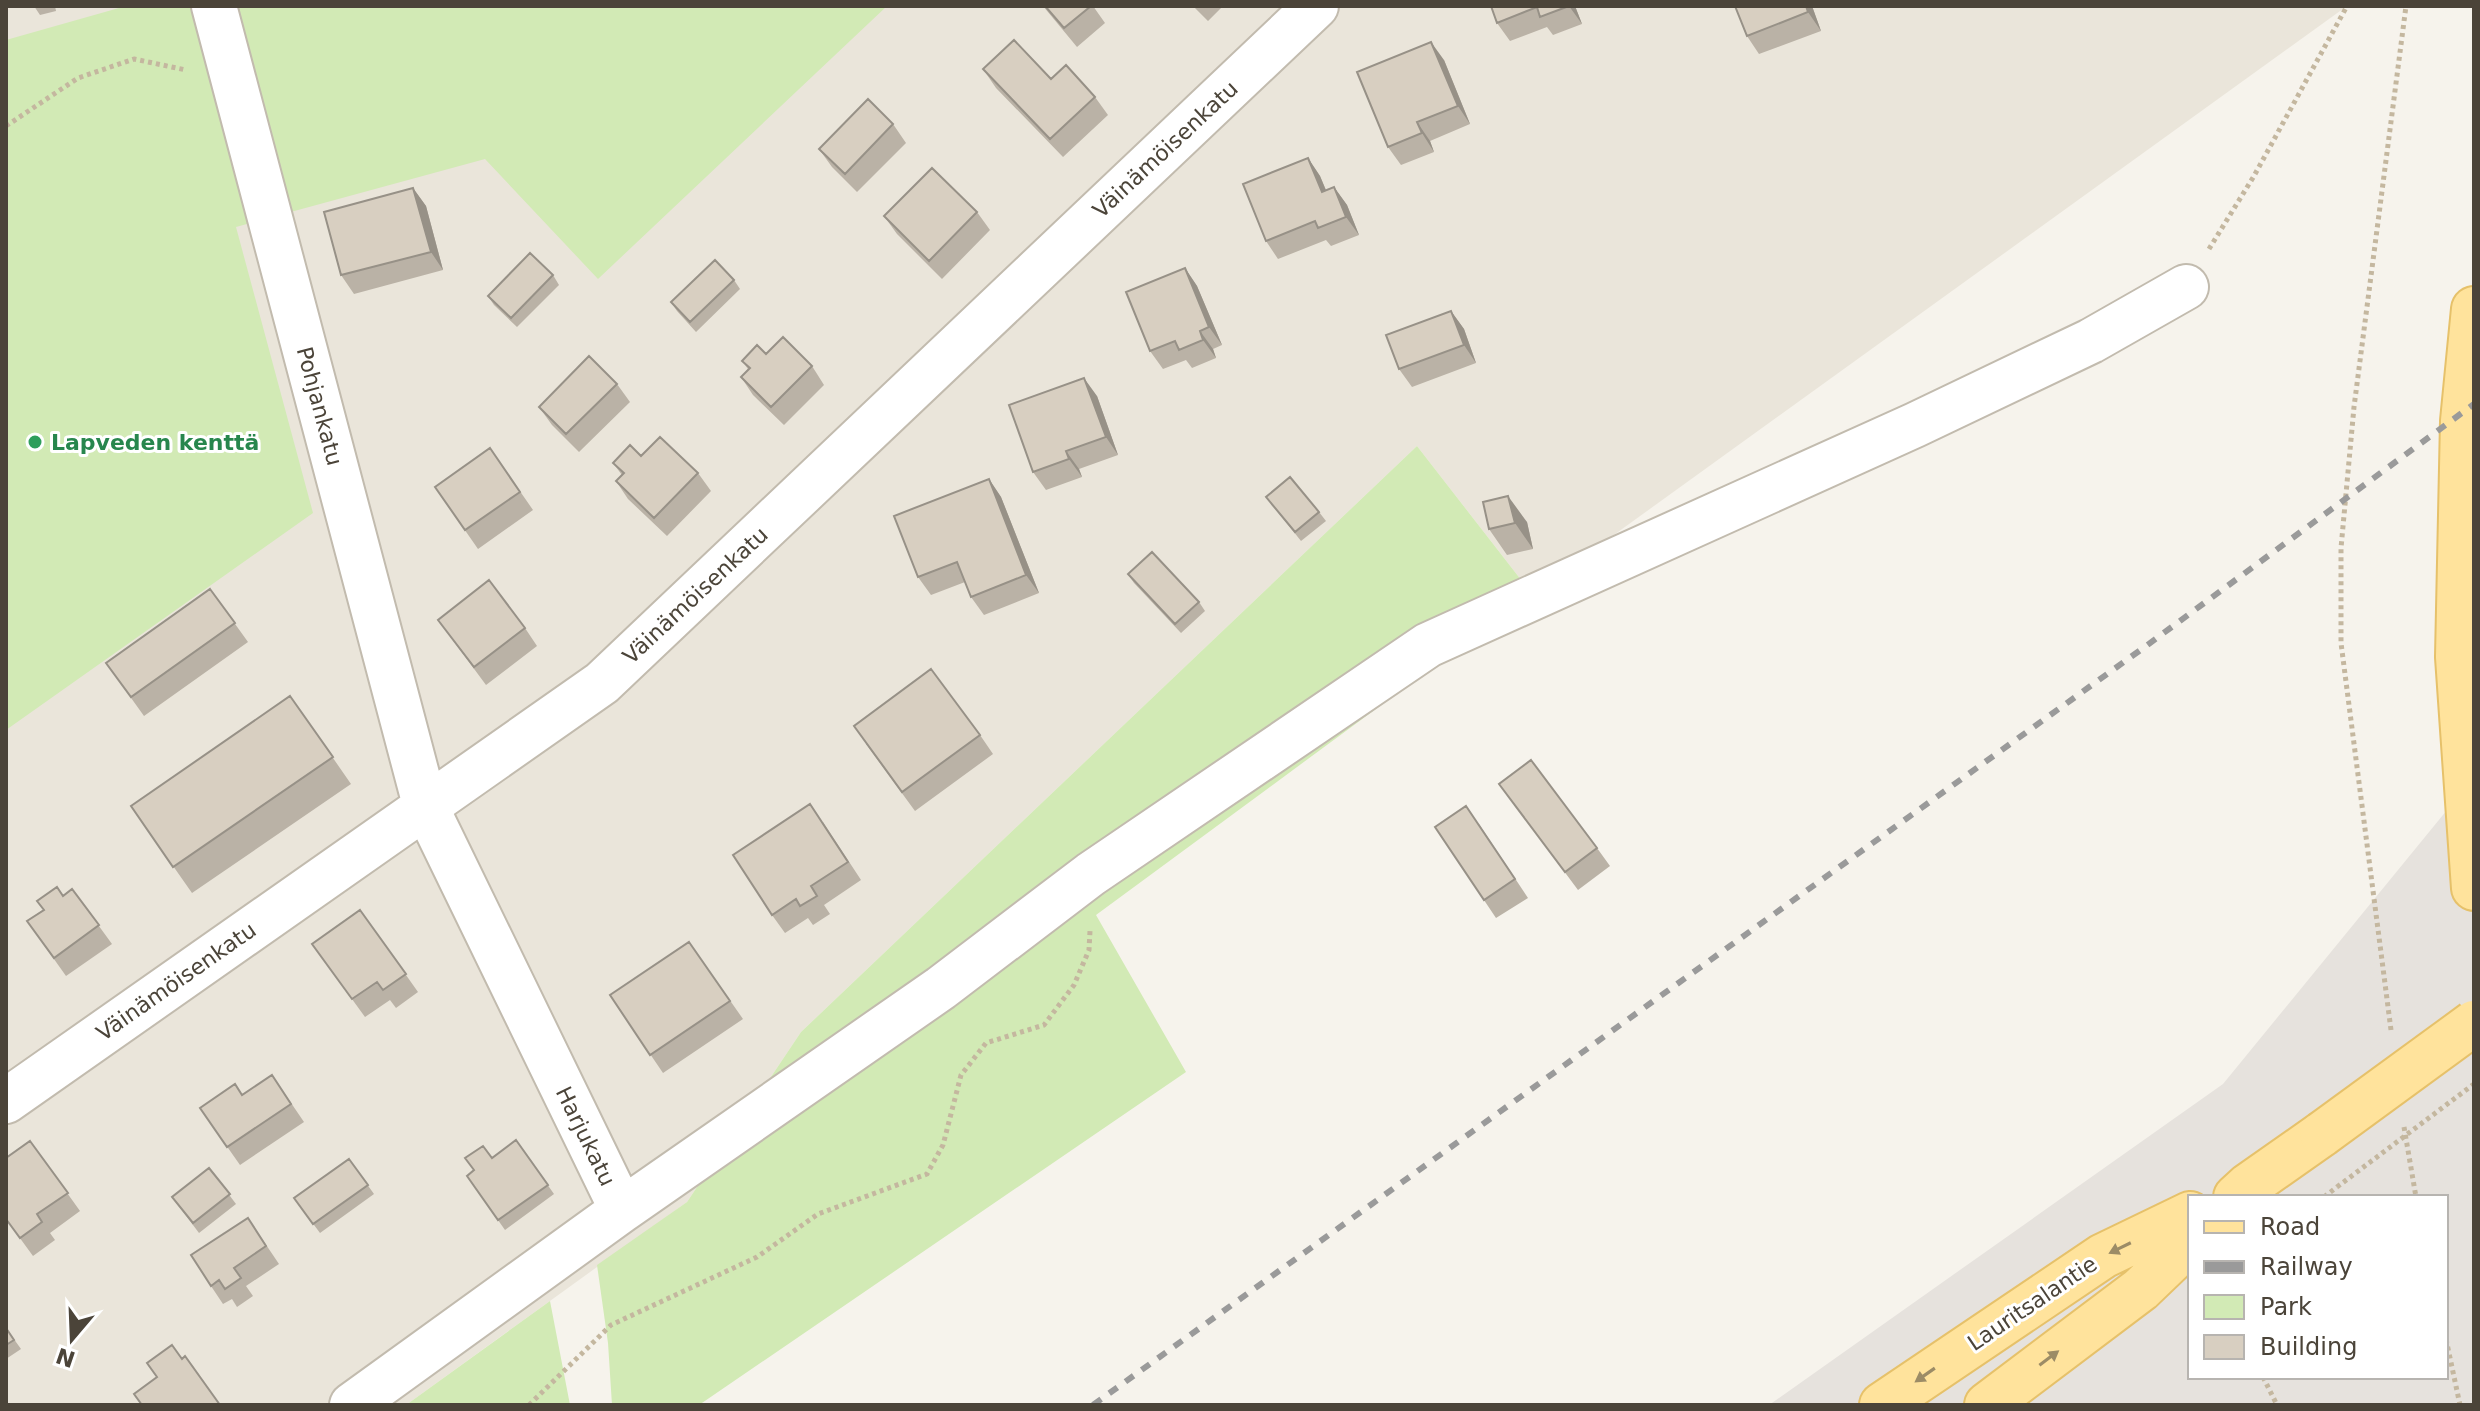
<svg xmlns="http://www.w3.org/2000/svg" width="2480" height="1411" font-family="'DejaVu Sans',sans-serif">
<style>
.residential{fill:#eae5da}
.industrial{fill:#e6e2dd;fill-rule:evenodd}
.green{fill:#d2eab5}
.lines{fill:none;stroke-linecap:round;stroke-linejoin:round}
.minor-casing{stroke:#c2bbae;stroke-width:48}
.major-casing{stroke:#e6c16a;stroke-width:48}
.path{stroke:#c4b79f;stroke-width:5;stroke-dasharray:4 4;stroke-linecap:butt}
.minor{stroke:#fff;stroke-width:44}
.major{stroke:#ffe39c;stroke-width:44}
.rail{stroke:#9a9a9a;stroke-width:6;stroke-dasharray:10 10;stroke-linecap:butt}
.major-bridge-casing{stroke:#e6c16a;stroke-width:48;stroke-linecap:butt}
.path-bridge{stroke:#c4b79f;stroke-width:5;stroke-dasharray:4 4;stroke-linecap:butt}
.major-bridge{stroke:#ffe39c;stroke-width:44}
.wall{fill:#bab2a6}
.shaded-wall{fill:#979187}
.building{fill:#d8cfc1;stroke:#979187;stroke-width:2}
.oneway{fill:#9c8c66}
.leisure-dot{fill:#2e9e5b;stroke:#fff;stroke-width:3}
.labels{text-anchor:middle;stroke-width:6;stroke-linejoin:round;paint-order:stroke}
.street-label{font-size:22px;fill:#4b4439;stroke:#fff}
.leisure-label{font-size:22px;font-weight:bold;fill:#27864d;stroke:#fff;text-anchor:start}
</style>
<rect width="100%" height="100%" fill="#f6f3ec"/>
<!-- residential -->
<path class="residential" d="M6,6H2347L1532,594L1417,446L801,1032L687,1202L406,1405H6Z"/>
<!-- industrial -->
<path class="industrial" d="M2474,777V1405H1769L2223,1084ZM2190,1197H2446V1377H2190Z"/>
<!-- green -->
<path class="green" d="M126,6H887L598,279L485,159L236,227L313,513L6,730V40Z
M1417,446L1532,594L1096,915L1186,1072L699,1405H612L608,1343L597,1265L687,1202L801,1032Z
M550,1301L570,1405H406Z"/>
<g class="lines">
<defs>
<path id="minor" d="M214,6L425,805L622,1210L352,1405
M6,1101L602,683L1316,6
M622,1210L941,988L1091,874L1428,645L1915,425L2091,341L2186,287"/>
<path id="major" d="M2474,309L2463,421L2458,657L2474,888
M2236,1197L2248,1186L2322,1134
M1882,1405L2103,1256L2190,1214
M1987,1405L2141,1289L2190,1242"/>
</defs>
<!-- minor casing -->
<use href="#minor" class="minor-casing"/>
<!-- major casing -->
<use href="#major" class="major-casing"/>
<!-- path -->
<path class="path" d="M6,126L78,78L134,59L186,70
M2209,249L2254,176L2347,6
M2391,1030L2341,643V548L2354,407L2406,6
M2404,1127L2416,1197
M2324,1197L2337,1187
M2446,1339L2460,1405
M2263,1377L2277,1405
M529,1405L611,1325L757,1257L818,1214L927,1174L943,1145L961,1075L986,1043L1044,1025L1074,985L1089,950L1090,931"/>
<!-- minor -->
<use href="#minor" class="minor"/>
<!-- major -->
<use href="#major" class="major"/>
<!-- rail -->
<path class="rail" d="M1093,1405L2146,646L2474,404"/>
<defs>
<path id="major-bridge" d="M2322,1134L2474,1023"/>
</defs>
<!-- major-bridge casing -->
<use href="#major-bridge" class="major-bridge-casing"/>
<!-- path-bridge -->
<path class="path-bridge" d="M2337,1187L2474,1084"/>
<!-- major-bridge -->
<use href="#major-bridge" class="major-bridge"/>
</g>
<!-- wall -->
<path class="wall" d="M34,6H55L56,11L40,15Z
M1043,6H1093L1105,23L1077,47Z
M1193,6H1223L1208,21Z
M1491,6H1575L1582,24L1553,35L1547,27L1510,41L1497,23Z
M1812,6L1821,31L1759,54L1747,36Z
M1444,60L1470,124L1430,141L1434,152L1401,165L1388,147Z
M983,69L1095,97L1108,115L1063,157L996,88Z
M893,124L906,143L857,192L832,167L819,149Z
M1308,158L1320,176L1326,190L1334,187L1347,205L1359,235L1331,246L1326,240L1278,259L1266,241Z
M413,188L426,206L443,270L354,294L341,275Z
M977,212L990,230L942,279L897,234L884,216Z
M1185,268L1197,286L1222,345L1213,349L1216,358L1192,368L1186,360L1163,369L1150,351Z
M553,275L559,285L517,327L494,305L488,296Z
M734,280L740,289L696,332L677,311L671,302Z
M1451,311L1464,329L1476,363L1412,387L1399,369Z
M766,354L812,366L824,385L784,425L753,395L741,377L748,369L742,361Z
M617,384L630,402L579,452L552,425L539,407Z
M1097,396L1118,455L1079,469L1082,477L1046,490L1033,472Z
M490,448L533,510L478,549L435,487Z
M641,456L698,473L711,491L667,536L628,499L616,481L622,475L613,463Z
M989,479L1001,497L1039,593L984,615L971,597L965,582L931,595L918,577Z
M1266,497L1319,512L1326,521L1301,541Z
M1483,502L1527,522L1533,549L1507,555L1489,529Z
M1128,574L1199,602L1205,611L1181,633L1134,583Z
M210,589L248,642L144,716L106,663Z
M438,620L525,628L537,646L486,685Z
M290,696L351,784L192,893L131,806Z
M980,735L993,754L915,811L866,744Z
M1499,784L1597,848L1610,866L1578,890Z
M823,822L861,880L824,905L830,914L813,925L808,918L785,933L772,915Z
M1479,824L1528,898L1496,918L1435,827Z
M72,889L112,944L66,976L27,921Z
M360,910L418,992L396,1008L390,1000L365,1017L312,944Z
M689,942L743,1019L663,1073L610,995Z
M272,1075L304,1122L240,1165L200,1108L242,1095Z
M516,1140L554,1194L505,1230L467,1176Z
M30,1141L80,1211L50,1233L55,1240L33,1256L6,1219Z
M349,1159L374,1194L320,1233L294,1198Z
M209,1168L236,1204L199,1233L172,1197Z
M248,1218L279,1264L246,1286L253,1296L237,1307L232,1299L223,1304L211,1286Z
M6,1328L21,1349L6,1359Z"/>
<!-- shaded-wall -->
<path class="shaded-wall" d="M1569,6H1575L1582,24Z
M1806,6H1812L1821,31L1808,12Z
M1431,42L1444,60L1470,124L1458,106Z
M1417,122L1430,141L1434,152L1422,133Z
M1308,158L1320,176L1334,210L1322,192Z
M1334,187L1347,205L1359,235L1346,217Z
M413,188L426,206L443,270L431,252Z
M1185,268L1197,286L1222,345L1209,327Z
M1451,311L1464,329L1476,363L1464,345Z
M1200,331L1213,349L1216,358L1203,340Z
M1084,378L1097,396L1118,455L1106,437Z
M1066,451L1079,469L1082,477L1069,459Z
M989,479L1001,497L1039,593L1026,575Z
M1508,496L1527,522L1533,549L1515,523Z"/>
<!-- building -->
<path class="building" d="M1045,6H1091L1064,28Z
M1491,6H1569L1540,17L1537,7L1497,23Z
M1735,6H1806L1808,12L1747,36Z
M1014,40L1051,79L1066,65L1095,97L1050,139L983,69Z
M1431,42L1458,106L1417,122L1422,133L1388,147L1357,72Z
M868,99L893,124L845,174L819,149Z
M1308,158L1322,192L1334,187L1346,217L1318,228L1315,221L1266,241L1243,184Z
M932,168L977,212L929,261L884,216Z
M413,188L431,252L341,275L324,212Z
M530,253L553,275L511,318L488,296Z
M715,260L734,280L690,322L671,302Z
M1185,268L1209,327L1200,331L1203,340L1179,350L1175,341L1150,351L1126,292Z
M1451,311L1464,345L1399,369L1386,335Z
M783,337L812,366L771,407L741,377L750,368L742,361L757,345L766,354Z
M589,356L617,384L566,434L539,407Z
M1084,378L1106,437L1066,451L1069,459L1033,472L1009,405Z
M660,437L698,473L654,518L616,481L624,473L613,463L630,445L641,456Z
M490,448L520,492L465,530L435,487Z
M1290,477L1319,512L1295,532L1266,497Z
M989,479L1026,575L971,597L957,562L918,577L894,516Z
M1508,496L1515,523L1489,529L1483,502Z
M1152,552L1199,602L1175,624L1128,574Z
M489,580L525,628L474,667L438,620Z
M210,589L235,623L131,697L106,663Z
M931,669L980,735L902,792L854,726Z
M290,696L333,757L173,867L131,806Z
M1531,760L1597,848L1565,872L1499,784Z
M810,804L848,862L811,886L817,896L800,906L796,899L772,915L733,855Z
M1466,806L1515,879L1484,900L1435,827Z
M57,887L63,896L72,889L99,925L54,958L27,921L44,910L37,901Z
M360,910L406,974L383,990L377,982L352,999L312,944Z
M689,942L730,1001L650,1055L610,995Z
M272,1075L291,1104L227,1147L200,1108L235,1084L242,1095Z
M516,1140L548,1185L498,1220L467,1176L474,1170L465,1158L483,1146L492,1158Z
M30,1141L68,1193L37,1214L42,1222L20,1238L6,1219V1158Z
M349,1159L368,1185L313,1224L294,1198Z
M209,1168L230,1194L193,1223L172,1197Z
M248,1218L266,1246L234,1268L241,1278L225,1289L219,1280L211,1286L191,1255Z
M6,1328L14,1340L6,1345Z
M172,1345L182,1359L185,1356L220,1405H142L134,1394L157,1377L147,1363Z"/>
<!-- one-way arrows -->
<defs><path id="oneway-solid" d="M-6-.8H1V-3.2L6.5 0L1 3.2V.8H-6Z" transform="scale(2)"/></defs>
<g class="oneway">
<use href="#oneway-solid" transform="translate(2120 1248) rotate(154)"/>
<use href="#oneway-solid" transform="translate(2049 1358) rotate(-37)"/>
<use href="#oneway-solid" transform="translate(1925 1375) rotate(145)"/>
</g>
<!-- markers -->
<circle class="leisure-dot" cx="35" cy="442" r="8"/>
<g class="labels">
<!-- street labels -->
<g class="street-label">
<text transform="translate(1165 149) rotate(-43)" y="8">Väinämöisenkatu</text>
<text transform="translate(320 406) rotate(75)" y="8">Pohjankatu</text>
<text transform="translate(695 595) rotate(-43)" y="8">Väinämöisenkatu</text>
<text transform="translate(176 981) rotate(-35)" y="8">Väinämöisenkatu</text>
<text transform="translate(586 1136) rotate(64)" y="8">Harjukatu</text>
<text transform="translate(2032 1303) rotate(-34)" y="8">Lauritsalantie</text>
</g>
<!-- leisure labels -->
<g class="leisure-label">
<text x="51" y="450">Lapveden kenttä</text>
</g>
</g>
<!-- border -->
<rect width="2480" height="1411" fill="none" stroke="#4b4439" stroke-width="16"/>
<!-- legend -->
<rect x="2188" y="1195" width="260" height="184" fill="#ffffff" stroke="#b7b4b0" stroke-width="2"/>
<rect x="2204" y="1221" width="40" height="12" fill="#ffe39c" stroke="#b7b4b0" stroke-width="2"/>
<text x="2260" y="1235" font-size="24" fill="#4b4439">Road</text>
<rect x="2204" y="1261" width="40" height="12" fill="#9a9a9a" stroke="#b7b4b0" stroke-width="2"/>
<text x="2260" y="1275" font-size="24" fill="#4b4439">Railway</text>
<rect x="2204" y="1295" width="40" height="24" fill="#d2eab5" stroke="#b7b4b0" stroke-width="2"/>
<text x="2260" y="1315" font-size="24" fill="#4b4439">Park</text>
<rect x="2204" y="1335" width="40" height="24" fill="#d8cfc1" stroke="#b7b4b0" stroke-width="2"/>
<text x="2260" y="1355" font-size="24" fill="#4b4439">Building</text>
<!-- north arrow -->
<g transform="translate(72 1339) rotate(199)" stroke="#ffffff" stroke-width="6" paint-order="stroke">
<path d="M0-6L14 30L0 20L-14 30Z" fill="#4b4439"/>
<text y="-12" font-size="22" font-weight="bold" text-anchor="middle" fill="#4b4439">N</text>
</g>
</svg>
